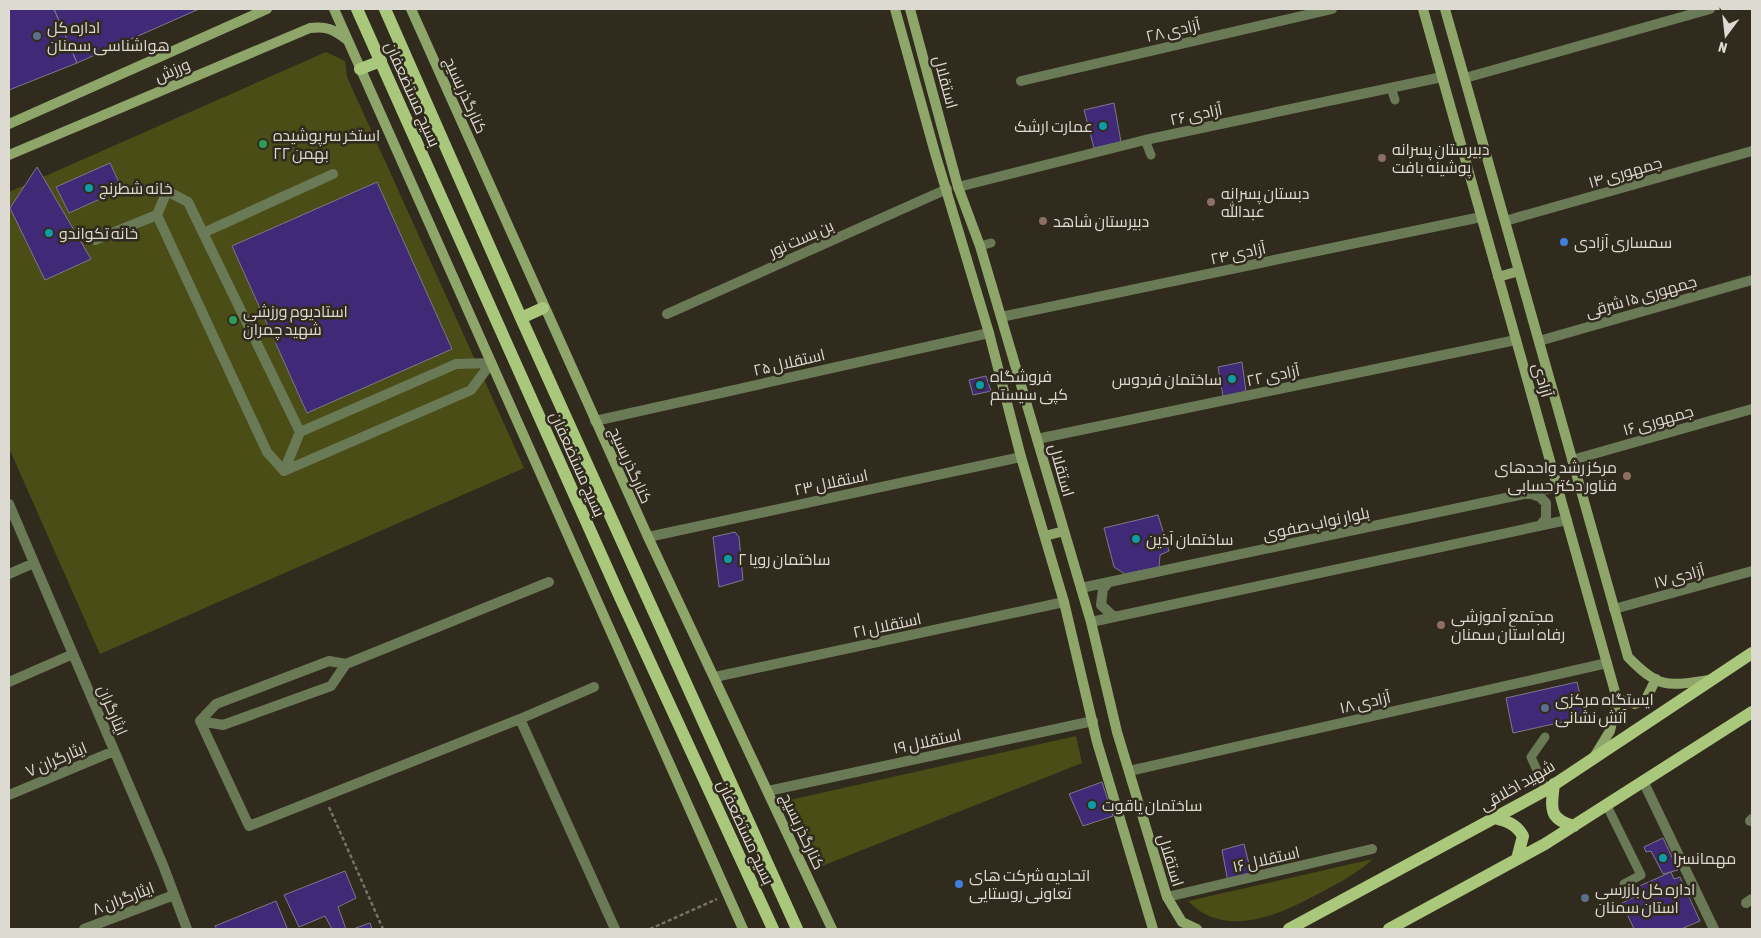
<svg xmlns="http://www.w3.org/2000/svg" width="1761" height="938" font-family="'Asap Condensed',Cairo,sans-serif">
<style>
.green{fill:#4a4d16}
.building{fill:#402976;stroke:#7c7989}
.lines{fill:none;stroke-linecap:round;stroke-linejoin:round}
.path{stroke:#757166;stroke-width:2.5;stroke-dasharray:4 2.5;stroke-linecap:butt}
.lane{stroke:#6b7a56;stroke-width:9}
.street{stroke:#6b7a56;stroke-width:10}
.secondary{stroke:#8fa66b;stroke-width:10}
.primary{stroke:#aac87c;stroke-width:12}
.service-dot{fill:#5c6f8a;stroke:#312b1e;stroke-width:2}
.culture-dot{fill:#0f9aa8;stroke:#312b1e;stroke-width:2}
.leisure-dot{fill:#2e9e5b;stroke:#312b1e;stroke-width:2}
.education-dot{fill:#8d6e63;stroke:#312b1e;stroke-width:2}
.shop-dot{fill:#3f7fe0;stroke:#312b1e;stroke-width:2}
.labels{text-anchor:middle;stroke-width:5;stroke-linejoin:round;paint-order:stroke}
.poi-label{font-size:16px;fill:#dddad2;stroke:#312b1e;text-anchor:start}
.street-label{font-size:16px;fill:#dddad2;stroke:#312b1e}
</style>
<rect width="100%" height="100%" fill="#312b1e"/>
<!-- green -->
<path class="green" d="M326,52L345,61L347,77L524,468L100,654L9,448V192Z
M1076,736L1082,763L812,870L785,801Z
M1373,859C1355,875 1335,885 1314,896C1275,917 1224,938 1188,901Z"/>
<!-- building -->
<path class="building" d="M9,9H54L77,63L9,90Z
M54,9H199L77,63Z
M1114,103L1121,142L1094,148L1084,110Z
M110,163L122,189L69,213L56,187Z
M37,167L91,259L45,280L10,208Z
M377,182L452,349L307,413L232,246Z
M1242,362L1246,392L1223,396L1218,367Z
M986,376L991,391L973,395L969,380Z
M1158,515L1169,551L1160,555L1159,567L1125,574L1114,567L1104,528Z
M735,532L739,537L743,580L719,587L713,537Z
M1577,682L1585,717L1513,733L1506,698Z
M1102,782L1113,816L1083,826L1069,794Z
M1663,838L1678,870L1663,874L1651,851L1646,852L1644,847Z
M1244,844L1252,876L1228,882L1222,850Z
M345,871L356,898L338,907L346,929H332L325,916L299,927L284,895Z
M1671,872L1674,879L1680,877L1700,921L1681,929H1634L1622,903L1639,895L1635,888Z
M276,901L287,928L285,929H217L215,926Z
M370,923L372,929H353Z"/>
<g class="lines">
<!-- path -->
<path class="path" d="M329,807L383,929
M650,929L717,899"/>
<!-- lane -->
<path class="lane" d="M1391,88L1395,100
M1145,140L1151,155
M980,246L991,243
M1545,737L1531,757L1546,790
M1607,806L1641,875L1624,884"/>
<!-- street -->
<path class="street" d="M1465,78L1710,9
M1021,81L1332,9
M958,187L1145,140L1442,77
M167,191L188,202L300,432L456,364L491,363L471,390L284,471L267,452L157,215Z
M1505,221L1752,151
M203,233L333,174
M95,240L157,215
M667,314L947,189
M1001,317L1481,217
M1539,341L1752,280
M595,421L989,333
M1037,439L1516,340
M1572,460L1752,409
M284,471L300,432
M1529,493L1540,497L1546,503V518L1540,526
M9,504L163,865L187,929
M648,537L1021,457
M9,574L34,563
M1109,582L1103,589L1101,605L1114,617
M1081,588L1557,487
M1614,609L1752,571
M1091,622L1567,520
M346,664L329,661L216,704L200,721L223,725L331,686L346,664L549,582
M715,677L1064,602
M9,682L73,654
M520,719L615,929
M200,721L249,826L520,719L594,687
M1129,771L1607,663
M1644,783L1714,929
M768,791L1093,721
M9,795L114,751
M1750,821L1752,819
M1167,897L1372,849
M1746,903L1752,899
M84,929L174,895"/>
<!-- secondary -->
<path class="secondary" d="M334,9L743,929
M411,9L648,537L832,929
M895,9L935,153L989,333L1021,457L1064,602L1097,742L1153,929
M910,9L958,187L980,246L1091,622L1117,732L1167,897L1182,922L1197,929
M1423,9L1617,699L1610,731L1594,757
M1445,9L1628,657C1659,689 1667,686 1709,680
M9,124L267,9
M9,155L310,28C326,26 333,29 346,39
M1498,277L1519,271
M1045,536L1064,531
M1617,699L1635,704L1646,699L1656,679"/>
<!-- primary -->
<path class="primary" d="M357,9L620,597L773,929
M385,9L521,318L797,929
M360,69L381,61
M521,318L543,308
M1554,784C1551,808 1548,819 1574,826
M1494,818C1507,821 1516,824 1523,836L1517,859
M1289,929L1546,790L1752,653
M1389,929L1545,844L1752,712"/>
</g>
<!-- markers -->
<g class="service-dot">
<circle cx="37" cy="36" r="5"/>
<circle cx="1545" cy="708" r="5"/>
<circle cx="1585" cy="898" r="5"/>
</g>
<g class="culture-dot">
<circle cx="1103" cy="126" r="5"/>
<circle cx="89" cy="188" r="5"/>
<circle cx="49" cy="233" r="5"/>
<circle cx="1232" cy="379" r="5"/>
<circle cx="980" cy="385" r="5"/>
<circle cx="1136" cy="539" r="5"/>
<circle cx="728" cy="559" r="5"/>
<circle cx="1092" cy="805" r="5"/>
<circle cx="1663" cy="858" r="5"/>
</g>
<g class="leisure-dot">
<circle cx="263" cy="144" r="5"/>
<circle cx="233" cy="320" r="5"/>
</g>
<g class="education-dot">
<circle cx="1382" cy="158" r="5"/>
<circle cx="1211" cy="202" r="5"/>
<circle cx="1043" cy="221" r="5"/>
<circle cx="1627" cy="476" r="5"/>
<circle cx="1441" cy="625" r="5"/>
</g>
<g class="shop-dot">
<circle cx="1564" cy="242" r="5"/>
<circle cx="959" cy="884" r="5"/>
</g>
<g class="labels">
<!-- poi labels -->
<g class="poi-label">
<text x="47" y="33">اداره کل<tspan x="47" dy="18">هواشناسی سمنان</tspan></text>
<text x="1093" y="132" text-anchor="end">عمارت ارشک</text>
<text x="273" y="141">استخر سرپوشیده<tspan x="273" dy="18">۲۲ بهمن</tspan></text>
<text x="1392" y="155">دبیرستان پسرانه<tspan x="1392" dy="18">پوشینه بافت</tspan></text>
<text x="99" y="194">خانه شطرنج</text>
<text x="1221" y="199">دبستان پسرانه<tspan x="1221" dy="18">عبدالله</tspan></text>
<text x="1053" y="227">دبیرستان شاهد</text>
<text x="59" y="239">خانه تکواندو</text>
<text x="1574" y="248">سمساری آزادی</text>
<text x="243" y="317">استادیوم ورزشی<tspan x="243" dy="18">شهید چمران</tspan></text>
<text x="990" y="382">فروشگاه<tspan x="990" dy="18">کپی سیستم</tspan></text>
<text x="1222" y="385" text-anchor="end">ساختمان فردوس</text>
<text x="1617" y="473" text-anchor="end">مرکز رشد واحدهای<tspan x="1617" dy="18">فناور دکتر حسابی</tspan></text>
<text x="1146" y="545">ساختمان آذین</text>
<text x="738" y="565">ساختمان رویا ۲</text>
<text x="1451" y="622">مجتمع آموزشی<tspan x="1451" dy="18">رفاه استان سمنان</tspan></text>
<text x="1555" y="705">ایستگاه مرکزی<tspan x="1555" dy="18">آتش نشانی</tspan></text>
<text x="1102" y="811">ساختمان یاقوت</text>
<text x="1673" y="864">مهمانسرا</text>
<text x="969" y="881">اتحادیه شرکت های<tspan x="969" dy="18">تعاونی روستایی</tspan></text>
<text x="1595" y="895">اداره کل بازرسی<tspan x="1595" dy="18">استان سمنان</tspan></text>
</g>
<!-- street labels -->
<g class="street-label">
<text transform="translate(1173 30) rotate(-13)" y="6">آزادی ۲۸</text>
<text transform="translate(172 70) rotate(-23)" y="6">ورزش</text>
<text transform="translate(946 82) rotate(75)" y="6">استقلال</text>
<text transform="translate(413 94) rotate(66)" y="6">بسیج مستضعفان</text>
<text transform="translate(466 95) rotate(66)" y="6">کنارگذر بسیج</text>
<text transform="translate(1196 114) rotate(-12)" y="6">آزادی ۲۶</text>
<text transform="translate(1625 172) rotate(-16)" y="6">جمهوری ۱۴</text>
<text transform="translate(801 238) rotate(-24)" y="6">بن بست نور</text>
<text transform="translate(1238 253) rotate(-12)" y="6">آزادی ۲۴</text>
<text transform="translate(1641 296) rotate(-16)" y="6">جمهوری ۱۵ شرقی</text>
<text transform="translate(789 362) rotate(-13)" y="6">استقلال ۲۵</text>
<text transform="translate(1273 375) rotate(-12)" y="6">آزادی ۲۲</text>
<text transform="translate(1543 380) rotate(74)" y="6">آزادی</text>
<text transform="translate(1658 420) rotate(-16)" y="6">جمهوری ۱۶</text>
<text transform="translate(578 464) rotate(66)" y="6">بسیج مستضعفان</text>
<text transform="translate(631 465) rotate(66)" y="6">کنارگذر بسیج</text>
<text transform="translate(1062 470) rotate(74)" y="6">استقلال</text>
<text transform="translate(831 482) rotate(-12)" y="6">استقلال ۲۳</text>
<text transform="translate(1316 523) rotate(-12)" y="6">بلوار نواب صفوی</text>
<text transform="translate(1679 576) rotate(-15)" y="6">آزادی ۱۷</text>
<text transform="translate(887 625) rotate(-12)" y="6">استقلال ۲۱</text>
<text transform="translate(1365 702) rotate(-13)" y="6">آزادی ۱۸</text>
<text transform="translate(113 710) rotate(67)" y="6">ایثارگران</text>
<text transform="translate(927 741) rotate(-12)" y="6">استقلال ۱۹</text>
<text transform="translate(56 759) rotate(-23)" y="6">ایثارگران ۷</text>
<text transform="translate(1517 785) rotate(-30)" y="6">شهید اخلاقی</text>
<text transform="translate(803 831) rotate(65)" y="6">کنارگذر بسیج</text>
<text transform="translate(746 832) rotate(65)" y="6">بسیج مستضعفان</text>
<text transform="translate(1266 859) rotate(-13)" y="6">استقلال ۱۶</text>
<text transform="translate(1171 860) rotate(73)" y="6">استقلال</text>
<text transform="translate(123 898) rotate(-21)" y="6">ایثارگران ۸</text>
</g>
</g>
<!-- border -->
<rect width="1761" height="938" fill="none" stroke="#dddad2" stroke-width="20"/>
<!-- north arrow -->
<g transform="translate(1726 35) rotate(195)" stroke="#312b1e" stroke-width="4" paint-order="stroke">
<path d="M0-4L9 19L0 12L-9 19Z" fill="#dddad2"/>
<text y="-8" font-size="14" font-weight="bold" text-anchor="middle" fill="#dddad2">N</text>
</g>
</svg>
